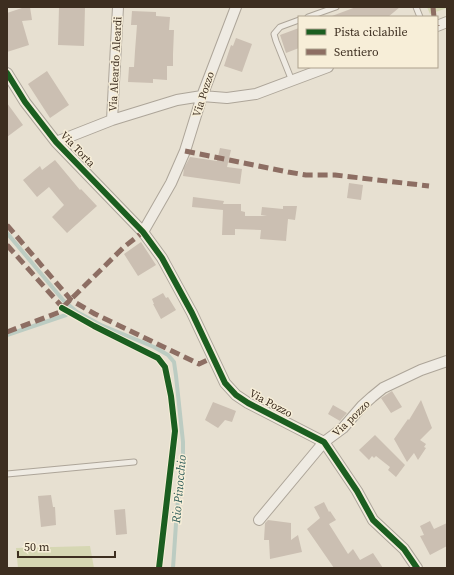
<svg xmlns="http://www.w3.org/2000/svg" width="454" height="575" font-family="'Source Serif 4',serif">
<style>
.green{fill:#d6d7b3}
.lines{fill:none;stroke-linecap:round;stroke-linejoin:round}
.stream{stroke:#bcccc2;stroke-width:4}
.building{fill:#cbbfb2}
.service-casing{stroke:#ada599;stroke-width:7}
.minor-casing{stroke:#ada599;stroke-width:12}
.service{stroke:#efebe3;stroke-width:5}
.minor{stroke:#efebe3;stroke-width:10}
.quiet{stroke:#8d6e63;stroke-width:5;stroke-dasharray:10 5;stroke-linecap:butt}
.cycleway-casing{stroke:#f7eed8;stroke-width:8}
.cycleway{stroke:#1b5e20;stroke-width:6}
.labels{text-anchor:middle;stroke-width:3;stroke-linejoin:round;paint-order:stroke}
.street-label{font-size:11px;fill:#3d2e20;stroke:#f7eed8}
.water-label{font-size:12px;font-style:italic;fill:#2f5d5a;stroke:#f7eed8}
</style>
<rect width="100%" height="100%" fill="#e7e0d1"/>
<!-- green -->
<path class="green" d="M427,7H447V8L430,14Z
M90,546L94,568H18L16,548Z"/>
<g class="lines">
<!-- stream -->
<path class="stream" d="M7,233L63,300L77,312L101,325L154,347L168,355L174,362L176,376L183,442V460L177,509L173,568
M7,335L66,315"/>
</g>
<!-- building -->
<path class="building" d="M25,7H30L32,20L22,21L29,45L7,52V13Z
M59,7H85L84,46L58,45Z
M356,7H400L388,17H332V16Z
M132,11L156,12V16L170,17L169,30H174L173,54V66H167V80L153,79V83L128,82L129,67H134L135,51L137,25H131Z
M299,28V48L286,53L280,35Z
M236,38L252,44L242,72L224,66L231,45L233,46Z
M47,71L69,105L50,118L28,84Z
M7,103L23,125L7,137Z
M220,148L231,150L227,167L242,169L240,184L183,176L184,168L190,157L217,161Z
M55,160L80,190L81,189L97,206L67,233L52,217L64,205L49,187L37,197L23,180L40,166L42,170Z
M349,183L363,185L361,200L347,198Z
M193,197L224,201L223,204H241V211L245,212V216H267L261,215L262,207L283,209V206H297L295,220L288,219L286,241L260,239L261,230L235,229V235H222L223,210L192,207Z
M141,242L156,265L138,276L124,254Z
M163,293L166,298L168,297L176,310L161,319L153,304H154L152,299Z
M392,391L402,407L391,413L381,398Z
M421,400L432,428L420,440L426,444L424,447L426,448L418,460L414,453L407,462L394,439L408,419L409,420Z
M213,402L236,411L232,422L225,420L218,428L205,420Z
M333,405L347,413L340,421L328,414Z
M375,435L405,465L396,477L388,470L390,467L376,456L374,458L372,456L369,460L359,450Z
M51,495L53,507H55L56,525L41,527L38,496Z
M324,502L329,512L330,511L336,520L329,524L348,554L353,549L360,560L373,553L383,568H334L307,529L320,518L314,507Z
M125,509L127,534L116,535L114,510Z
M268,520L291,523V540L298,535L302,552L270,559L269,540H264L265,523Z
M430,521L434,529L447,523V546L430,555L420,536L424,535L420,526Z"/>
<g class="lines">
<defs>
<path id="service" d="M416,7L420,17
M308,17L336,7
M292,81L276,41L274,34L280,27L299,20
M7,474L134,462"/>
<path id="minor" d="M437,26L447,22
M7,73L25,102L56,142L143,232L162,258L192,313L225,383L236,395L248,403L324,442L357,491L373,520L404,549L417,568
M112,120L177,100L202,96L227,98L256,94L328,67
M56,142L112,120L118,7
M143,232L171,183L185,151L202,96L236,7
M259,520L324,442L343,428L362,406L372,397L383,388L421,370L447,361"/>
</defs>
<!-- service casing -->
<use href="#service" class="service-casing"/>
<!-- minor casing -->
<use href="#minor" class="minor-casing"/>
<!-- service -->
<use href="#service" class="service"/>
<!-- minor -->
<use href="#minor" class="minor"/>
<!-- quiet -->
<path class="quiet" d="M433,7L434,17
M437,25V26
M185,151L288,172L306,175H335L429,186
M7,225L71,300L95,314L122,327L199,364L212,358
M7,245L64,309
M62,308L124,247L143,232
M7,332L65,310"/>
<defs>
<path id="cycleway" d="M7,73L25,102L56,142L143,232L162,258L192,313L225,383L236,395L248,403L324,442L357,491L373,520L404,549L417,568
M62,308L94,326L158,358L165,367L171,396L175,431L159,568"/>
</defs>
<!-- cycleway casing -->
<use href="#cycleway" class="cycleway-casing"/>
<!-- cycleway -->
<use href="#cycleway" class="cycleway"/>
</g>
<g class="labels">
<!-- street labels -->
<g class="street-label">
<text transform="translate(115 64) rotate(-87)" y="4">Via Aleardo Aleardi</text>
<text transform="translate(203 94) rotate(-72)" y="4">Via Pozzo</text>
<text transform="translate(78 149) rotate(46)" y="4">Via Torta</text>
<text transform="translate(271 403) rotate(28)" y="4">Via Pozzo</text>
<text transform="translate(351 418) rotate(-44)" y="4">Via pozzo</text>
</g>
<!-- water labels -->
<g class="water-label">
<text transform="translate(179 489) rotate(-85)" y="4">Rio Pinocchio</text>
</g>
</g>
<!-- border -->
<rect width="454" height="575" fill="none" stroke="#3d2e20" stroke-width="16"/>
<!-- legend -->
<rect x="298" y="16" width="140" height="52" fill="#f7eed8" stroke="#ada18e"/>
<rect x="306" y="29" width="20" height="6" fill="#1b5e20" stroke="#ada18e"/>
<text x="334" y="36" font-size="12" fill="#3d2e20">Pista ciclabile</text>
<rect x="306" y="49" width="20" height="6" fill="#8d6e63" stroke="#ada18e"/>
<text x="334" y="56" font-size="12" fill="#3d2e20">Sentiero</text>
<!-- scale -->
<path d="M18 551v6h97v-6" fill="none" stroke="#3d2e20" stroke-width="2"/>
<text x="24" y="551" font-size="12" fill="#3d2e20" stroke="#f7eed8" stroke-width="3" paint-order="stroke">50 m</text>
</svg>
